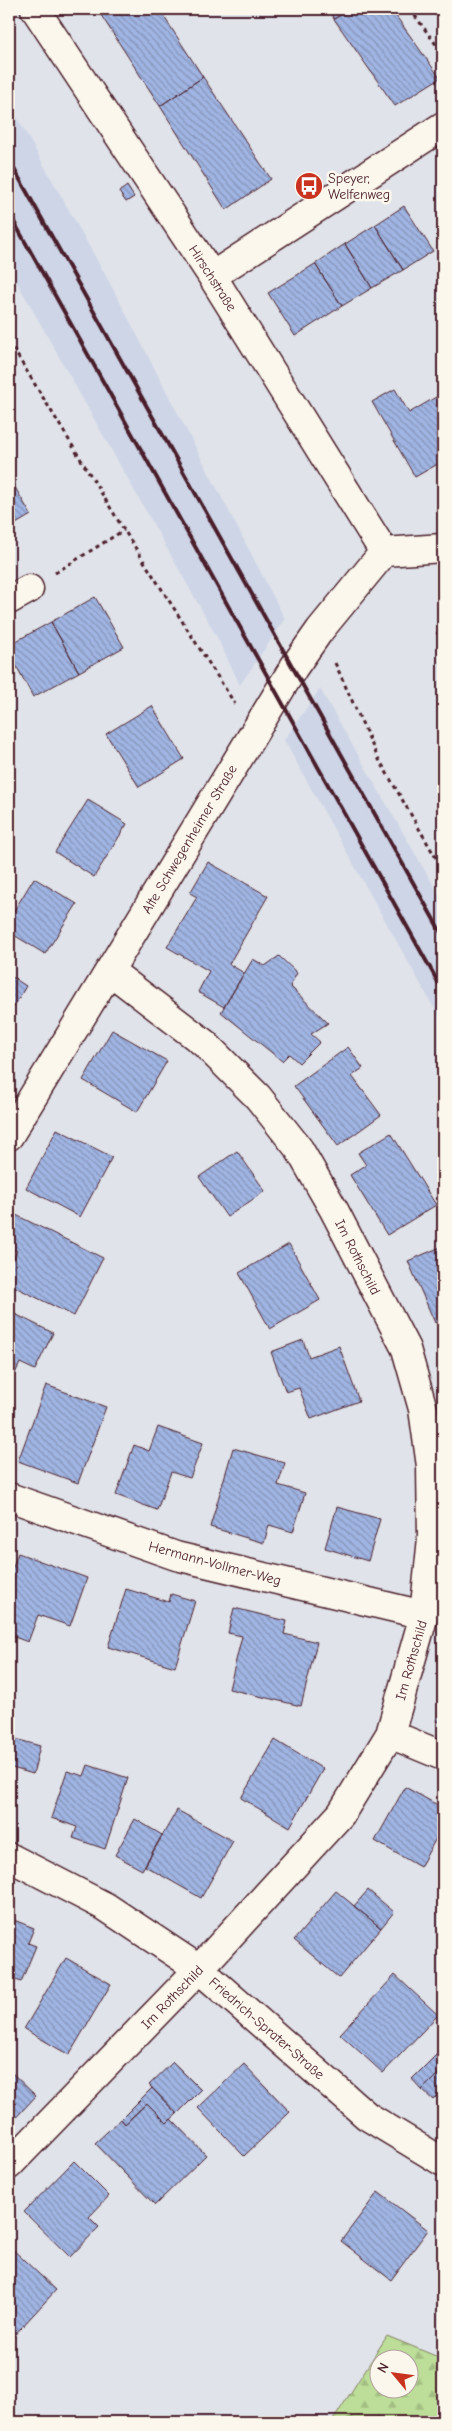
<svg xmlns="http://www.w3.org/2000/svg" width="452" height="2431" font-family="'Comic Neue',sans-serif">
<style>
.built{fill:#cdd5e7}
.forest{fill:url(#forest-firs);stroke:#837e62;fill-rule:evenodd}
.building{fill:url(#building-back-hatch);stroke:#4a1f2b}
.lines{fill:none;stroke-linecap:round;stroke-linejoin:round}
.minor-casing{stroke:#4a1f2b;stroke-width:31}
.path{stroke:#4a1f2b;stroke-width:3;stroke-dasharray:4 4;stroke-linecap:butt}
.minor{stroke:#fbf7ec;stroke-width:28}
.rail{stroke:#4a1f2b;stroke-width:4}
.labels{text-anchor:middle;stroke-width:5;stroke-linejoin:round;paint-order:stroke}
.poi-label{font-size:14px;fill:#4a1f2b;stroke:#fbf7ec;text-anchor:start}
.street-label{font-size:14px;fill:#4a1f2b;stroke:#fbf7ec}
</style>
<defs>
<pattern id="forest-firs" width="22" height="20" patternUnits="userSpaceOnUse" patternTransform="scale(1.25)"><rect width="22" height="20" fill="#bcde98"/><path d="M5 1l3.5 6h-7zM16 11l3.5 6h-7z" fill="#a3be83"/></pattern>
<pattern id="building-back-hatch" width="6" height="6" patternUnits="userSpaceOnUse" patternTransform="scale(1.25)"><rect width="6" height="6" fill="#a0b5e3"/><path d="M-1 5l2 2M0 0l6 6M5-1l2 2" fill="none" stroke="#8493b8"/></pattern>
</defs>
<rect width="100%" height="100%" fill="#e0e3e9"/>
<filter id="ink" filterUnits="userSpaceOnUse"><feTurbulence type="fractalNoise" baseFrequency=".02" numOctaves="2"/><feDisplacementMap in="SourceGraphic" scale="10" xChannelSelector="R" yChannelSelector="G"/><feConvolveMatrix kernelMatrix="1 2 1 2 8 2 1 2 1" color-interpolation-filters="sRGB"/></filter>
<g filter="url(#ink)">
<!-- built -->
<path class="built" d="M9,103L113,289L285,619L240,685L217,637L9,268Z
M320,689L443,902V1024L284,740Z"/>
<!-- forest -->
<path class="forest" d="M387,2336L443,2359V2422H332ZM380,2358H410V2388H380Z"/>
<!-- building -->
<path class="building" d="M97,9H159L203,77L160,106Z
M328,9H350L334,19Z
M350,9H391L440,78L395,106L334,19Z
M203,77L271,179L226,210L160,106Z
M127,186L134,197L126,202L119,192Z
M404,206L433,251L403,270L375,225Z
M375,225L403,270L372,288L345,244Z
M345,244L372,288L342,306L315,264Z
M315,264L342,306L295,336L268,293Z
M395,389L409,413L436,397L443,409V461L415,477L372,402Z
M9,477L31,515L9,528Z
M95,597L124,647L79,672L51,622Z
M51,622L79,672L33,697L9,652V645Z
M443,626V641L436,633Z
M152,706L184,759L139,787L106,734Z
M88,800L127,824L94,877L55,852Z
M208,862L268,896L229,964L244,973L224,1007L198,992L209,971L167,947L197,897L190,893Z
M34,878L77,904L45,954L9,932V919Z
M279,956L297,973L290,986L328,1023L311,1034L320,1042L299,1063L289,1054L282,1061L221,1012L253,959L265,966Z
M9,975L26,986L9,1015Z
M112,1030L167,1061L137,1112L83,1080Z
M348,1047L363,1068L352,1076L381,1115L338,1146L294,1086Z
M57,1129L112,1157L80,1217L26,1188Z
M391,1133L436,1205L387,1235L350,1175L366,1165L358,1153Z
M237,1151L265,1191L227,1217L199,1177Z
M16,1215L103,1258L74,1316L9,1284V1268L17,1251L9,1247V1229Z
M289,1244L320,1300L270,1329L239,1273Z
M443,1246V1319L435,1323L408,1261Z
M9,1311L53,1333L35,1370L20,1363L9,1386Z
M303,1340L309,1357L339,1346L359,1401L311,1419L299,1388L286,1392L271,1352Z
M46,1385L106,1407L78,1483L18,1461Z
M158,1427L203,1443L190,1478L171,1472L157,1510L116,1495L134,1445L149,1451Z
M233,1448L285,1463L278,1485L305,1493L293,1532L269,1525L264,1543L210,1527Z
M337,1507L380,1519L368,1561L325,1548Z
M18,1553L87,1578L70,1626L38,1615L28,1642L9,1635V1578Z
M126,1589L169,1602L171,1594L195,1601L175,1667L108,1647Z
M234,1608L287,1621L284,1634L317,1642L301,1706L229,1689L242,1636L228,1633Z
M443,1708V1723L436,1721Z
M9,1737L40,1746L33,1774L9,1767Z
M275,1740L323,1769L290,1827L241,1798Z
M88,1765L128,1778L105,1849L73,1838L77,1827L51,1818L67,1771L84,1776Z
M405,1787L443,1808V1826L420,1867L375,1841Z
M177,1810L233,1841L201,1898L145,1866Z
M135,1819L162,1835L142,1870L115,1855Z
M368,1890L394,1912L381,1928L354,1906Z
M336,1891L381,1928L339,1978L294,1940Z
M9,1918L34,1928L28,1943L36,1946L21,1982L9,1977Z
M66,1958L111,1984L69,2055L24,2029Z
M395,1975L438,2015L383,2073L340,2034Z
M441,2050L443,2069L422,2090L412,2079Z
M173,2062L201,2090L177,2114L149,2085Z
M244,2064L290,2112L244,2156L198,2108Z
M443,2069V2090L433,2100L422,2090Z
M9,2070L36,2096L9,2125Z
M152,2088L177,2114L167,2123L147,2103L125,2124L121,2119Z
M147,2103L167,2123L171,2119L206,2155L155,2205L95,2143L121,2119L125,2124Z
M74,2161L109,2196L89,2217L99,2227L70,2257L24,2212Z
M378,2192L428,2230L391,2280L341,2241Z
M9,2246L56,2290L9,2341Z"/>
<g class="lines">
<defs>
<path id="minor" d="M35,9L212,276L384,552
M212,276L443,126
M384,552L443,548
M9,600L29,589
M9,1136L294,667L320,630L384,552
M9,1497L176,1556L424,1615
M390,1734L443,1756
M9,1857L106,1907L199,1969L367,2116L443,2162
M9,2165L199,1969L341,1814L390,1734L424,1615L432,1538L431,1466L423,1409L406,1349L334,1210L299,1149L258,1097L204,1043L110,971"/>
</defs>
<!-- minor casing -->
<use href="#minor" class="minor-casing"/>
<!-- path -->
<path class="path" d="M410,9L443,54
M9,342L124,530L235,704
M55,573L124,530
M335,663L377,756L443,870"/>
<!-- minor -->
<use href="#minor" class="minor"/>
<!-- rail -->
<path class="rail" d="M9,160L443,936
M9,213L443,991"/>
</g>
</g>
<!-- icons -->
<defs>
<symbol id="bus-disc" viewBox="-11 -11 22 22"><circle r="9.5" fill="#c8321e" stroke="#fbf7ec"/><path d="M-5-6H5V4H4V6H2V4H-2V6H-4V4H-5ZM-3.5-4V0h7V-4ZM-3.5 1.2v1.5H-2V1.2ZM2 1.2v1.5H3.5V1.2Z" fill="#fff"/></symbol>
</defs>
<g fill-rule="evenodd">
<use href="#bus-disc" x="293" y="170" width="32" height="32"/>
</g>
<g class="labels">
<!-- poi labels -->
<g class="poi-label">
<text x="328" y="183">Speyer,<tspan x="328" dy="16">Welfenweg</tspan></text>
</g>
<!-- street labels -->
<g class="street-label">
<text transform="translate(213 278) rotate(57)" y="5">Hirschstraße</text>
<text transform="translate(189 839) rotate(-59)" y="5">Alte Schwegenheimer Straße</text>
<text transform="translate(358 1257) rotate(63)" y="5">Im Rothschild</text>
<text transform="translate(215 1563) rotate(15)" y="5">Hermann-Vollmer-Weg</text>
<text transform="translate(411 1660) rotate(-74)" y="5">Im Rothschild</text>
<text transform="translate(172 1997) rotate(-46)" y="5">Im Rothschild</text>
<text transform="translate(267 2028) rotate(41)" y="5">Friedrich-Sprater-Straße</text>
</g>
</g>
<!-- margin -->
<rect width="452" height="2431" fill="none" stroke="#fbf7ec" stroke-width="30"/>
<rect x="15" y="15" width="422" height="2401" fill="none" stroke="#4a1f2b" stroke-width="2" filter="url(#ink)"/>
<!-- north arrow -->
<g transform="translate(394 2374) rotate(299)"><circle r="24" fill="#fbf7ec" stroke="#b4a19f"/>
<path d="M0-4L9 19L0 12L-9 19Z" fill="#c8321e"/>
<text y="-8" font-size="14" font-weight="bold" text-anchor="middle" fill="#4a1f2b">N</text>
</g>
</svg>
